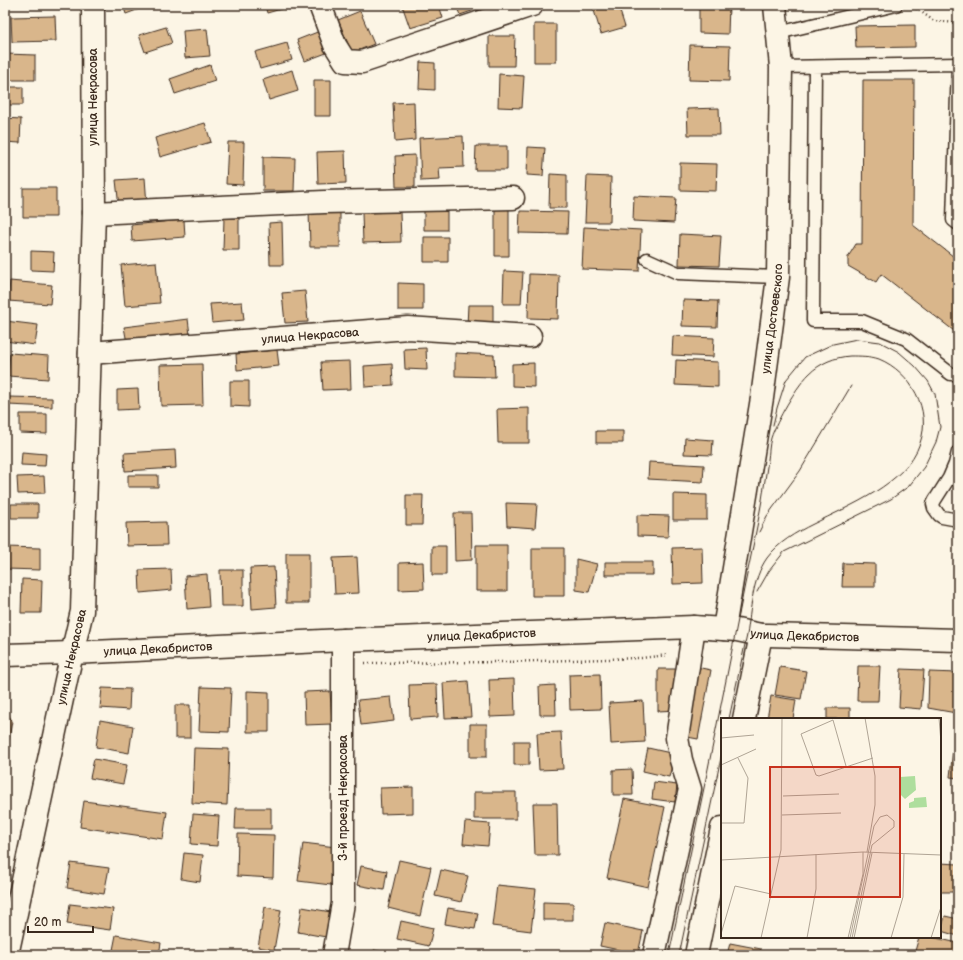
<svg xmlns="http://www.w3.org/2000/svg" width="963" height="960" font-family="'Balsamiq Sans',sans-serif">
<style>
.building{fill:#d9b68b;stroke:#3b2a1e}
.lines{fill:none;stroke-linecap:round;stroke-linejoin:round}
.lane-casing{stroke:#3b2a1e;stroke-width:15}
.street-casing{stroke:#3b2a1e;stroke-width:25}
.path{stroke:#3b2a1e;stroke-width:2.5;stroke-dasharray:1 3;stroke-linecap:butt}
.lane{stroke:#fcf5e5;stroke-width:12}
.street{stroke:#fcf5e5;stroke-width:22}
.tram{stroke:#3b2a1e;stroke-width:1}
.labels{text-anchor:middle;stroke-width:3;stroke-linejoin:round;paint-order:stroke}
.street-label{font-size:12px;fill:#3b2a1e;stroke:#fcf5e5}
.inset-road{fill:none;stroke:#afa495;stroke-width:1}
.view{fill:#c8321e;fill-opacity:0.15;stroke:#c8321e;stroke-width:2}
.inset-edge{fill:none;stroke:#3b2a1e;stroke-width:2}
</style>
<rect width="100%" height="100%" fill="#fcf5e5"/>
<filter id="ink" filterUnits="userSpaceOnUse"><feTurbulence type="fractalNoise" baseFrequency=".025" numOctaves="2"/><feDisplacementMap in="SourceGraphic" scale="8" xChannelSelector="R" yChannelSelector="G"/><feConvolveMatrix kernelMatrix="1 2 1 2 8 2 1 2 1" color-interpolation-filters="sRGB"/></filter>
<g filter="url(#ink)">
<!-- building -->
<path class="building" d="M123,5H150L126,14Z
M265,5H295L267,13Z
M402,5H439L443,18L410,28Z
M456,5H489L460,15Z
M599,5H618L625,27L601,34L593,7Z
M699,5H729L728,34L699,33Z
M360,11L374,44L352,53L338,20Z
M55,16L56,41L12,42L11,17Z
M534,24H556V62H534Z
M915,25V47L856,48L855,26Z
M166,27L172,43L145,52L139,35Z
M207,29L210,56L185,58L183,31Z
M320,31L329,52L305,61L297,40Z
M489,36H515L514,66H489Z
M287,43L292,60L260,69L255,52Z
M690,45L730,46L729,81L689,80Z
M5,54L35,55V80H5Z
M420,62L435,63V90L419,89Z
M210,65L215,81L175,94L170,79Z
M292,70L298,91L269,100L263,80Z
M499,74L524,76L522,108L498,107Z
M314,80H331V116H314Z
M863,80H914L913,225L958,260V334L881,274L876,282L848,266V257L856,244H862Z
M5,87H23V105H5Z
M414,102L415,140L395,142L393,103Z
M719,108L720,135H688L687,109Z
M5,118L21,119L20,143L5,142Z
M205,123L211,142L160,157L155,138Z
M463,136L464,167L439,168L440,180L421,181L419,138Z
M228,142H244L243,185L226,184Z
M476,146H507V170H475Z
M528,147L545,148L543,176L527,175Z
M345,151L346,183L318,184L317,152Z
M415,155V187H396L395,156Z
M263,157L295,158L294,191H263Z
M680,163L717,164L716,191L680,190Z
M550,174L567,175V208H549Z
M587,176L611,177L610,222H585Z
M145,178L147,205L119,207L116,180Z
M23,188H56V217H23Z
M634,196L676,198L674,223L633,221Z
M424,204H447V230H424Z
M495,205H509V256H495Z
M309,211H340V247H310Z
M520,211L568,212L567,234L519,233Z
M400,212L401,242L363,243L362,213Z
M224,218H239V250H223Z
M184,220L185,237L132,241L131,225Z
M282,222L283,265H270L269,223Z
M584,227L641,230L639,271L582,269Z
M680,234L721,236L719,266L679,265Z
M424,237H448V262H424Z
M31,251L54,252L53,271L31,270Z
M156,262L160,303L125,306L121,265Z
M504,271L523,272L521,304H503Z
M529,274L559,275L558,319L528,318Z
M10,281L52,285L50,304L8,301Z
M398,283L423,284V310H398Z
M305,291L308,322L285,323L282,293Z
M683,300L718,301L717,327L682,326Z
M242,302L244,320L212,323L210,304Z
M468,305H493V326H467Z
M188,319L190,335L127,343L124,327Z
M5,321L38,325L35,345L5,341Z
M673,336L714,338L713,357L672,355Z
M426,348L427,370L405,369L404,349Z
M277,350L279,366L237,370L236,354Z
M10,353L49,356L48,379L8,376Z
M455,353L494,355L495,377L455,376Z
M676,360L718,362V387L675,385Z
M350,361L351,389L323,390L321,362Z
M534,363V387L512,386V364Z
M202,364L203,405L161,406L160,365Z
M392,364L393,385L365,387L364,366Z
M230,381H249V407L230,406Z
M138,389L139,409L117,410V390Z
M8,397L52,398V407L8,405Z
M529,408V443H498L497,409Z
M20,414H47V434L20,433Z
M596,431H623V443H596Z
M685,438L713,440L712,455L684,454Z
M175,450L176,468L125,471L124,453Z
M22,452L46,454L45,466L21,465Z
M649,462L704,465L703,482L648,479Z
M128,475H158V487H128Z
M44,476L45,493L18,494L17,477Z
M673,494L707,495V520H673Z
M406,495H423L422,525H406Z
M506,503L537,504L535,528L507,526Z
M11,504H38V518H11Z
M454,513H471L472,560L455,561Z
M637,515L669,516L668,537L637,536Z
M166,522L167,545L127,546L126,523Z
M476,545H507V591H476Z
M432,546H446V575H432Z
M6,547L40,548V570L6,569Z
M702,547L703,583L673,584L672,548Z
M532,548H564V596H532Z
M286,553H309V603H286Z
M357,557L359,593L335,594L333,558Z
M576,559L597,564L589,592L576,590Z
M423,562L424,589L399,590V563Z
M605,562H653V575H605Z
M843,563L875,564V587H842Z
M274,567L276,607L252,609L250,568Z
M171,569L172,590L140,593L139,570Z
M220,570H243V606H221Z
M207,574L209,607L187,609L185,576Z
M22,579L42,580L41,613H21Z
M858,666H880L878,701H857Z
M696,667L711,670L698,739L682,736Z
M780,667L806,671L801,699L775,695Z
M658,669H677L678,710L658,711Z
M901,669L924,670L921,709L899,707Z
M929,672L958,673V705L956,713L928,708Z
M600,674L601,709L570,710L569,675Z
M514,679L515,716L490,717L489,680Z
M468,681L471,717L445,718L443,683Z
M437,684L438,717L410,719L409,685Z
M555,685L556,715H540L539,686Z
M201,687L231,688L229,732L199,731Z
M102,688L130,689L129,710L100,708Z
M247,691L269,692V732H247Z
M330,691L332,724L305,725L304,692Z
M771,696L796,700L793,719H767Z
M391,697L394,721L361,725L358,700Z
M643,701L645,742L611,744L609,703Z
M175,705H190V738H175Z
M827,708H850V719H827Z
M5,709L12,721L5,762Z
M100,720L133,726L129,753L96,747Z
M470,724H487V757H470Z
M561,732L563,769L539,770L537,733Z
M954,740H958V778L950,777Z
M514,741H529V765H514Z
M194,748L229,749L227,805L192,803Z
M648,748L675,754L669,777L643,771Z
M94,759L127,765L123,784L90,778Z
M632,769L633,795H613V770Z
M654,782L677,785L675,802L652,799Z
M413,787V813L381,814L380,788Z
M474,792H516V819H474Z
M624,799L665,807L648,887L607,878Z
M84,801L167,812L163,839L80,827Z
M533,803H557L558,855H535Z
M236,808H271V829H235Z
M193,814L219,816L217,846L191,844Z
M465,822L490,824L488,846L463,844Z
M238,834L274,835L273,878L237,876Z
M303,843L336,847L331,885L298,881Z
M184,853L203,855L200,882L181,879Z
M399,860L431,867L420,916L388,908Z
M71,863L109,868L104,894L67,888Z
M940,863L958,864V892H940Z
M361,866L387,871L384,890L357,885Z
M441,870L468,876L461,902L435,896Z
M497,885L536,889L531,931L492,926Z
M543,902L573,903V920H543Z
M70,904L113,909L110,930L67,924Z
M265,907L281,910L274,950L258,947Z
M302,907L331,912L326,937L298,932Z
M448,908L478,913L475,929L445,924Z
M945,916L958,919V936L941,931Z
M401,921L433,928L429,946L397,939Z
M605,923L643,931L638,954L600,946Z
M116,935L161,943L159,955H112Z
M919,937H931L958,943V955H932L915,951Z
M730,943L761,949L760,955H727Z
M374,950L394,955H373Z"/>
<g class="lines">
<defs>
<path id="lane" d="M778,33L896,5
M958,64L953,220L958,224
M781,67L958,64
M815,67L813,321H862L906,339L951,374H958
M647,259L678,273L778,277
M958,452L955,464L949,478L935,500L933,504L934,508L939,515L942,517L958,520"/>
<g id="street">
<path d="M320,5L335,45L345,61L362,62L532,5"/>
<path d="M94,213L324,202L513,198"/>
<path id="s1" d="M90,353L408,328L530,336"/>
<path id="s2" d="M724,629L762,398L778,277L781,67L775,5"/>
<path id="s3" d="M5,655L72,653L343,640L694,627L737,630L761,635H767L958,640"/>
<path d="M744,719L761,635"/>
<path id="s4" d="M7,955L68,671L82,611L94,213L93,5"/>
<path d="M334,955L343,903V640"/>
<path d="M654,955L690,789L681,760L677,738L694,627"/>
<path d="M696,955L722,828"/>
</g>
</defs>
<!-- lane casing -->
<use href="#lane" class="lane-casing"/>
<!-- street casing -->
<use href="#street" class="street-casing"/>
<!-- path -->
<path class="path" d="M913,6L934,21L958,23
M365,663L504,662L641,658L668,655"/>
<!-- lane -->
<use href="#lane" class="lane"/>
<!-- street -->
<use href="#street" class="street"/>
<!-- tram -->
<path class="tram" d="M759,532L767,516L800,471L851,386
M757,592L769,571L784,552L891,499L909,486L924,467L936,442L940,427L935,394L928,381L915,366L899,352L880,342L857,339L833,344L805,357L786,380L777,408L773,425
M669,955C695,832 721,708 745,584C751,556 757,528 762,500C764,487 766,473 768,460C769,453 769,445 771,438C777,420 796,387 809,374C820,363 835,357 850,356C860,356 870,356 879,359C911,372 932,410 920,443C906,484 849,506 813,524C795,533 779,542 767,558C752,579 751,610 747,635C741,663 735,691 729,719
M679,955L722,753"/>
</g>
</g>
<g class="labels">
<!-- street labels -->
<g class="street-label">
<text transform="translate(93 97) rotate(-90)" y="4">улица Некрасова</text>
<text dy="4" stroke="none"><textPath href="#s2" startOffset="314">улица Достоевского</textPath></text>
<text dy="4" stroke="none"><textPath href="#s1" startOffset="221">улица Некрасова</textPath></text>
<text dy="4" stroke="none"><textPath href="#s3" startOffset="477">улица Декабристов</textPath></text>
<text dy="4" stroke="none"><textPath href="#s3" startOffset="801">улица Декабристов</textPath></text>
<text dy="4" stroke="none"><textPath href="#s3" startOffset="153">улица Декабристов</textPath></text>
<text dy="4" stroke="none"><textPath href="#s4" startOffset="305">улица Некрасова</textPath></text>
<text transform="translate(343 798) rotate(-90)" y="4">3-й проезд Некрасова</text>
</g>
</g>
<!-- overview -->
<g transform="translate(721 718)">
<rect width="220" height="220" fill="#fcf5e5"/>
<path d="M194,58L195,72L184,81L179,76V59ZM205,79L206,89L188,90V85L193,83V80Z" fill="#aede9d"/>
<path class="inset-road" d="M144,0L154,58V87L146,134M218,0L220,25M0,20L33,17M0,47L35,31M125,48L112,2L80,16L95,57L98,58L152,40M62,78L118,76M61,97L120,95M0,105H23L27,60L17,40M0,142L142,134L220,137M0,216L14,168L50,176M40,220L60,132L61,0M86,220L95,171V136M127,220L142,156V134M129,220L153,108L159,99L166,97L173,103V109L151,127L131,220M133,220L151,135M170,220L182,179L183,136M210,220L220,189"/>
<path class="view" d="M49,49H179V179H49Z"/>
<rect width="220" height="220" class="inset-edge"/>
</g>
<!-- margin -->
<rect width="963" height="960" fill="none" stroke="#fcf5e5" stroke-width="20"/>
<rect x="10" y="10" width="943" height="940" fill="none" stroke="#3b2a1e" stroke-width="1.5" filter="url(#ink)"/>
<!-- scale -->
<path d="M28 926v6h65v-6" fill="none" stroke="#3b2a1e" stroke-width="2"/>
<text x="34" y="926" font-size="12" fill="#3b2a1e" stroke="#fcf5e5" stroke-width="3" paint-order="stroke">20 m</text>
</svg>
